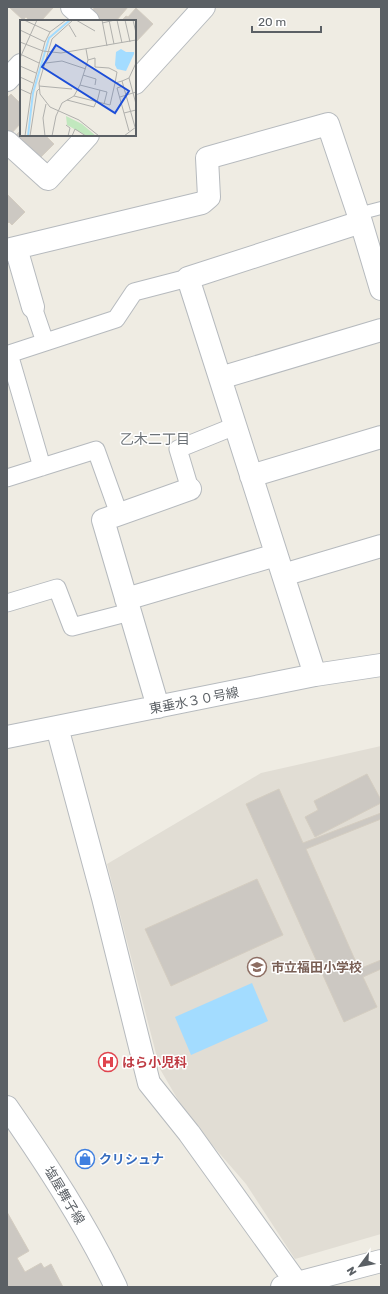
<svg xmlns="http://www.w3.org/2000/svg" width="388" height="1294" font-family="Rubik,'Noto Sans JP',sans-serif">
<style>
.education{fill:#e1ddd4}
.water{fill:#a3dcff}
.building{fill:#ccc8c2;stroke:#d4cdc1}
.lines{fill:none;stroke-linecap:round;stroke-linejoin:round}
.service-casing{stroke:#b6babe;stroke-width:14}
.pedestrian-casing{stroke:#b6babe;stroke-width:19}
.minor-casing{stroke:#b6babe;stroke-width:24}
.tertiary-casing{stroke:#b6babe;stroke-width:24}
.service{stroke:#fff;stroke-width:12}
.pedestrian{stroke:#fff;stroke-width:17}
.minor{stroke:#fff;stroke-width:22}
.tertiary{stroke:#fff;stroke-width:22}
.labels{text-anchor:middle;stroke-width:3;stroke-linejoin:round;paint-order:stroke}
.street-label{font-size:13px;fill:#5b6065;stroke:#fff}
.education-label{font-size:13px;font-weight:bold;fill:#785e54;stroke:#fff;text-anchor:start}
.health-label{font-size:13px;font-weight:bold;fill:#be3a42;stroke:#fff;text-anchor:start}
.shop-label{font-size:13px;font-weight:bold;fill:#366cbe;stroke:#fff;text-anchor:start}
.neighbourhood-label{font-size:14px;fill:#6c7277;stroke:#fff}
.inset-river{fill:none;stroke:#a3dcff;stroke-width:2}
.inset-road{fill:none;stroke:#b0b0ad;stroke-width:1}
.view{fill:#1d4ed8;fill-opacity:0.15;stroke:#1d4ed8;stroke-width:2}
.inset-edge{fill:none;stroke:#5b6065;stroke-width:2}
</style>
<rect width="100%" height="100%" fill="#efece3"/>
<!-- education -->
<path class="education" d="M381,746V1234L295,1259L246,1184L188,1117L160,1069L107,864L261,773Z"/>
<!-- water -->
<path class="water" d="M252,983L268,1021L191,1055L175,1017Z"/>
<!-- building -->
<path class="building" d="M9,7H52L53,8L41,21H30L26,17L23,20Z
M95,7H128L116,21H102L91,12Z
M136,8L153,24L135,43V21H121L126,16L128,17Z
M11,94L21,104V123L10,135L7,132V98Z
M21,130V135H45L54,144L38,160L14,137Z
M7,194L25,212L12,225L9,222L7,224Z
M367,774L381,800V803L315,837L305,817L318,810L314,801Z
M279,789L303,843L381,813V819L306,849L359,969L381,960V969L363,977L377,1007L344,1022L246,804Z
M257,879L283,935L171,986L145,929Z
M7,1212L29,1251L17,1258L25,1272L41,1263L44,1268L51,1264L63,1287H7Z"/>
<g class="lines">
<defs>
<path id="service" d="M358,214L381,208"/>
<path id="pedestrian" d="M33,307L45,342
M42,467L9,354L116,319L134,292L188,278
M7,478L96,450L119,514
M190,489L178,449L235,426
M7,603L57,588L72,627L130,612"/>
<path id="minor" d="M72,7L88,21
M7,80L21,65
M135,83L204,7
M7,142L48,179L88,135
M16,248L33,307
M7,250L202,203L209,197L207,158L328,124L361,222L381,289
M220,378L381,330
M251,476L381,437
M283,575L381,546
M126,599L276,555
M315,675L188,278L361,222
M158,707L103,520L190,489
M57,727L103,898L149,1083L189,1133L296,1282
M7,737L315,675L381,665"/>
<path id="tertiary" d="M7,1107C48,1166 85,1223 116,1287
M282,1287L381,1261"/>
</defs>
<!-- service casing -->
<use href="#service" class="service-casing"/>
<!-- pedestrian casing -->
<use href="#pedestrian" class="pedestrian-casing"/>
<!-- minor casing -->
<use href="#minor" class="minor-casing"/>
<!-- tertiary casing -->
<use href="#tertiary" class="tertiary-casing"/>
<!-- service -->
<use href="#service" class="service"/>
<!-- pedestrian -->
<use href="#pedestrian" class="pedestrian"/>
<!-- minor -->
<use href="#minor" class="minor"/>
<!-- tertiary -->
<use href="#tertiary" class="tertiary"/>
</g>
<!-- icons -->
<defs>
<symbol id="school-ring" viewBox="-11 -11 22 22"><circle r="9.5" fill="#fff" stroke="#8d6e63" stroke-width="1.5"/><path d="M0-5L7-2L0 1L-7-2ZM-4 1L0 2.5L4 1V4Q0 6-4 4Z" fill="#8d6e63"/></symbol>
<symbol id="hospital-ring" viewBox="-11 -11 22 22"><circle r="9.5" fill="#fff" stroke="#e0444e" stroke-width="1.5"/><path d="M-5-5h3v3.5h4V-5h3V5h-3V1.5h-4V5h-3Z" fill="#e0444e"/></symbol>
<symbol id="shop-ring" viewBox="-11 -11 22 22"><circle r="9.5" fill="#fff" stroke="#3f7fe0" stroke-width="1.5"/><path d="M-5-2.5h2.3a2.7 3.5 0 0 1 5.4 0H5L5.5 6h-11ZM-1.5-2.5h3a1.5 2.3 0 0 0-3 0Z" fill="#3f7fe0"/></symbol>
</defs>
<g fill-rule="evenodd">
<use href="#school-ring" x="246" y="956" width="22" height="22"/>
<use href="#hospital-ring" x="97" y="1051" width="22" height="22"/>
<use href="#shop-ring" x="74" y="1148" width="22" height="22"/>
</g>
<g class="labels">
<!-- street labels -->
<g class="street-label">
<text transform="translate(194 700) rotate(-11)" y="5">東垂水３０号線</text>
<text transform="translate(65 1195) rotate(59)" y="5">塩屋舞子線</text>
</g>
<!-- education labels -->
<g class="education-label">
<text x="271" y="972">市立福田小学校</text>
</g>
<!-- health labels -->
<g class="health-label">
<text x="122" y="1067">はら小児科</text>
</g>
<!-- shop labels -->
<g class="shop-label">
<text x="99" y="1164">クリシュナ</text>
</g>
<!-- neighbourhood labels -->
<g class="neighbourhood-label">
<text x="155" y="444">乙木二丁目</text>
</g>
</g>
<!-- overview -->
<g transform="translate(20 20)">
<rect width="116" height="116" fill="#efece3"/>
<path d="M46,96L62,104L76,116H67L47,105Z" fill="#c1e8be"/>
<path d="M101,29L106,32H114V34L106,51L97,49L95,45L96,32Z" fill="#a3dcff"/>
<path class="inset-river" d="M8,116L13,73L29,18L50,0"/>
<path class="inset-road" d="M4,0L30,12M53,0L32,19L19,63L20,74L30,87L59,100L79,116M56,0L75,11M82,0L87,26M89,0L94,24M97,0L102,23M105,0L110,22M113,0L116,13M82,3L95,0M49,5L56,17M0,10L25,22M0,22L23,31L41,33L116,20M0,34L19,43M0,38L17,0M68,40L75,38V47L89,48L97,52L95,63L102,61M26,43L42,41L66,49M116,43L109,58L116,84M0,46L16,53M63,55L76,59L75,65M0,57L13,63M109,58L102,61L115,107M60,65L87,72L84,84M19,66L52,69M103,66L97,68L109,111M0,69L11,74M54,76L90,85L95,63M100,77L116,72M47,80L74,87L76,82M77,82L80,70M104,93L116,90M46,105L50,108L48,116M5,116L11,74L25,22L30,12L46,0M10,116L17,71L19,69M25,116L23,98L26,84M32,116L36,96L42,83L54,76L60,65L68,40L66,29M52,116L55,109L66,116M104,116L116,107"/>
<path class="view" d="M36,25L109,71L95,93L22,47Z"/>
<rect width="116" height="116" class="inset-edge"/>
</g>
<!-- border -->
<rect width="388" height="1294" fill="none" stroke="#5b6065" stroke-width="16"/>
<!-- north arrow -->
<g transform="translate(360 1266) rotate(238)" stroke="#ffffff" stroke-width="3" paint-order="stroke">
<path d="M0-3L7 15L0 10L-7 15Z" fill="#5b6065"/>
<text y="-6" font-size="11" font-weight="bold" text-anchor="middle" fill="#5b6065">N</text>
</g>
<!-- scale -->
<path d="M252 26v6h69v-6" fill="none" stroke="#5b6065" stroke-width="2"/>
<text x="258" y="26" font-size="12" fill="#5b6065" stroke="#ffffff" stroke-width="3" paint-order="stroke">20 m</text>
</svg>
